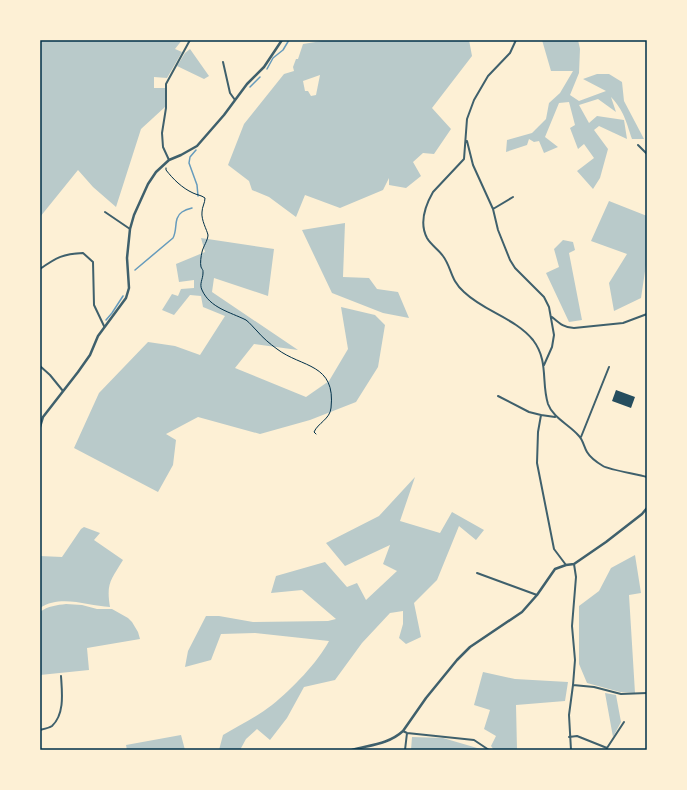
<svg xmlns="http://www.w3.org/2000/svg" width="687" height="790" font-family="'Fira Sans',sans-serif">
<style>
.green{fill:#b9caca;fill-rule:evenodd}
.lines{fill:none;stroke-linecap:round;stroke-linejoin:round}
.stream{stroke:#669bbc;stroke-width:1.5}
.building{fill:#264d5e}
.path{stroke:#003049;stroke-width:1}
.minor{stroke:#3f606c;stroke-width:2}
.tertiary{stroke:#3f606c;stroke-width:2.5}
.neatline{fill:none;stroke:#003049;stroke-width:1.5}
</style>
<rect width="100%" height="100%" fill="#fdf0d5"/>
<!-- green -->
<path class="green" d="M40,40H182L175,49L182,52L167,78L154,77V88H165V107L141,129L116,207L93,187L78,170L40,217Z
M328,40H469L472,56L432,108L451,129L434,154L423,153L413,162L421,176L406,188L389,185V178L383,190L340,208L305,195L296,217L269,197L252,190L249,181L228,165L244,124L284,74L294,71L293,67L296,59H298L303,44ZM320,75L316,95L311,96L308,91H305L303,81Z
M542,40H578L580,49L579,73L570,95L579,101L606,91L583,79L597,74H609L622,82L624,101L644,139H632C626,121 624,111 611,97L616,112L598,99L579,105L589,123L597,116L624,120L627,139L599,126L594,130L608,149L600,178L593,189L577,171L594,158L584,144L578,149L570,128L575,125L569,102L559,103L545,137L558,147L544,153L539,141L534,142L529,139L527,145L506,152L507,140L532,133L546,119L549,103L560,93L573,71H551Z
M190,49L209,76L204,79L177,66L185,53Z
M609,201L647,216V258L641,298L614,311L609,283L627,254L591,241Z
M345,223L343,277L369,278L377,289L398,292L409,318L383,313L332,293L302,230Z
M201,238L274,249L268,296L214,278L212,292L298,350L254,344L235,368L306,397L329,381L348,349L341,307L375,315L385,325L378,367L356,402L310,420L260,434L198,417L166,434L176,440L173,465L158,492L74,448L99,393L148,342L175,346L200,355L225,316L203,307L201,296L190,295L174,315L162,310L172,294L178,296L181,289L194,288V280L179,282L176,264L205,252Z
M563,240L573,242L575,250L569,253L582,320L569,322L546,273L559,267L554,249Z
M415,477L400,521L440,533L452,512L484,530L476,540L459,526L437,580L414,603L421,637L406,644L399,638L403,624V611L390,613L362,643L335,680L304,687L287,718L270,740L257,729L246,739L240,750H219L223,735C238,726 258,716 272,705C292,689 318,662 329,641L255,633L221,634L211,660L185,667L188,651L206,616H219L253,622L328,621L336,619L302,590L271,593L276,576L325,562L347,587L357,583L366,600L397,571L383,564L390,545L345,566L326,543L379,516Z
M84,527L100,533L94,540L123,560C111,580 106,583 110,607C88,606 61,594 40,608V556L62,557L81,529Z
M635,555L641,593L629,595L635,693L620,692L587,683L579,664V606L599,591L611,568Z
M66,604L82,605L97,609H112L128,618L132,622L138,632L140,639L87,648L89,670L40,675V612C48,606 57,605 66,604Z
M483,672L515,679L568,682L565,701L516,705L517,750H494L491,746L496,736L484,729L490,710L474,705Z
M605,693L616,695L621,722L613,737Z
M181,735L185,750H127L126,745Z
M412,737L443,738L484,750H411Z"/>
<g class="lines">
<!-- stream -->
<path class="stream" d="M267,69L273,58L283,50L289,40
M250,87L260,77
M196,150L190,157L189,163L197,185L198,196
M135,270L173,238C178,229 173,218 182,212C185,210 188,209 192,208
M106,320L112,313L123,296"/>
</g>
<!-- building -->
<path class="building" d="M616,390L635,397L631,408L612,401Z"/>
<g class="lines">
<!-- path -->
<path class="path" d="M166,168V170C173,179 182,188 193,193C197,195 201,195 205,198C205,203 202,207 202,212C201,220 207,230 208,235C208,240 203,247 202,252C201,256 200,263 201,267C203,271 203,269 203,273C203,279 199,284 202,290C210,308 230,312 246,320C250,323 253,327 257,331C262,337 270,344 277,349C302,368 336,363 331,408C330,419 318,423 314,432L316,434"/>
<!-- minor -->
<path class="minor" d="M516,40L510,53L488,76L474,100L467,119L464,159L433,192C425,206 419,223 427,238C431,245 439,250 443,256C452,268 450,280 464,292C485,312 515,318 533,340C549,361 541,382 548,404C553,418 570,425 579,436C583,440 584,447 587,452C590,457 598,463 603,466C610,470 637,474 647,477
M223,62L230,93L235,100
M467,141L473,165L493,209L498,230L510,260L515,268L544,297L549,307L554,335L552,347L544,365
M638,145L647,154
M169,160L163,147L162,133L166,108V84L190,40
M493,209L513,197
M105,212L130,229
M40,269C57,257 63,254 83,253L93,262L94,305L104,326
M552,317C559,323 564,328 574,328L623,323L647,314
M40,366L50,375L63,391
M498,396L529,412L541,415
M555,417L541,415L538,432L537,463L554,549L566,565
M581,437L609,367
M477,573L537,595
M573,685L594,687L621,694L647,693
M40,730C44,729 49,728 52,726C65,714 62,692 61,676
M403,731L407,733L474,740L489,750
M569,737L577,736L607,748L624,722
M405,750L407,733
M571,750L569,715L573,685L575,660L572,626L576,577L574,564"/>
<!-- tertiary -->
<path class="tertiary" d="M40,427L43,417L78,372L90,355L98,336L126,298L129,288L127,258L130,229L134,215L148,184L156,172L169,160L181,155L197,146L224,115L247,84L264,67L282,40
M352,750C370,745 389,744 403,731L426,698L457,660L470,647L522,612L537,595L555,569L566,565L574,564L606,542L642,514L647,508"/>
</g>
<!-- border -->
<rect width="687" height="790" fill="none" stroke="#fdf0d5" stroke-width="82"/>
<rect x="41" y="41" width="605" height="708" class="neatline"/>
</svg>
